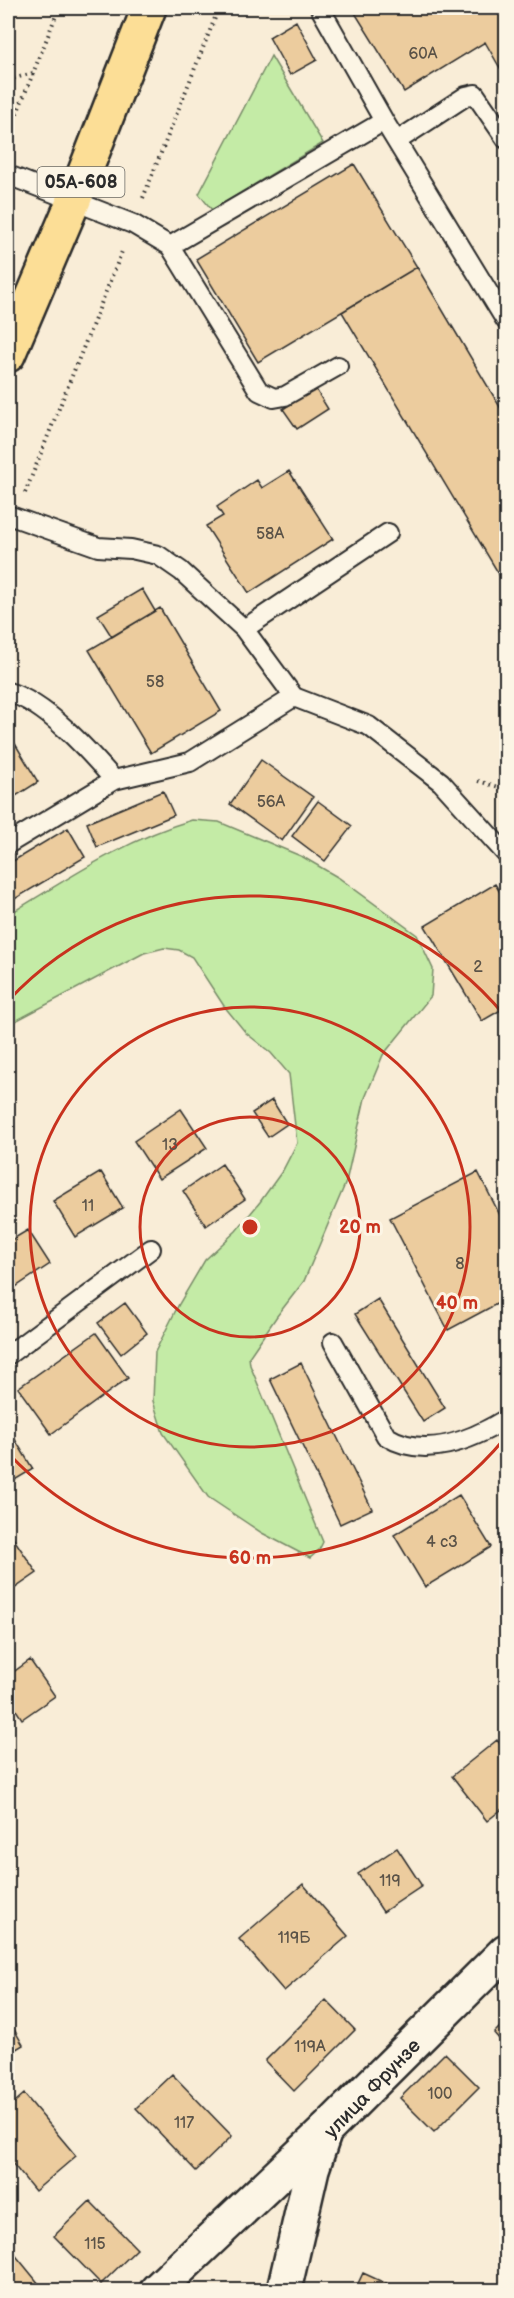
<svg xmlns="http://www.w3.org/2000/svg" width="514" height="2298" font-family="'Balsamiq Sans',sans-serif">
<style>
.green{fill:#c4eba6;stroke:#788b68;stroke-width:1.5}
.building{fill:#eccc9e;stroke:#2b2b2b;stroke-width:1.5}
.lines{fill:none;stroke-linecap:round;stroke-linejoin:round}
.service-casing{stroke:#2b2b2b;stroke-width:22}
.minor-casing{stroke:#2b2b2b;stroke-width:38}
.secondary-casing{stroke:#2b2b2b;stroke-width:38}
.primary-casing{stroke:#2b2b2b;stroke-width:38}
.path{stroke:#2b2b2b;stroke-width:4;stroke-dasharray:1.5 4.5;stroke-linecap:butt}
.service{stroke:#fcf5e5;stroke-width:18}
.minor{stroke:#fcf5e5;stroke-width:33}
.secondary{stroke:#fcf5e5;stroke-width:33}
.primary{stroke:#fcde96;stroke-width:33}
.ring{fill:none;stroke:#c8321e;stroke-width:3}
.labels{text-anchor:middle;stroke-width:6;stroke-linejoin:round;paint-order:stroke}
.number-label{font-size:16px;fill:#5b5348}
.shield{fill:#fcf5e5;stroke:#6a6863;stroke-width:1.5}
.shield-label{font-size:18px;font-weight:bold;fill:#2b2b2b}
.street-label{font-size:20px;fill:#2b2b2b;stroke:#fcf5e5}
.centre{fill:#c8321e;stroke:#fcf5e5;stroke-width:3}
.ring-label{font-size:18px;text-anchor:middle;font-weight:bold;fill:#c8321e;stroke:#fcf5e5;stroke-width:6;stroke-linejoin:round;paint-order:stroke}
</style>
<rect width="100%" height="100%" fill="#f9edd7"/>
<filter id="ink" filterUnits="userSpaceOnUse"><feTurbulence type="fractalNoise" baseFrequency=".0167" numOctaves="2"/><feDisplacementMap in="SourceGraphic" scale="12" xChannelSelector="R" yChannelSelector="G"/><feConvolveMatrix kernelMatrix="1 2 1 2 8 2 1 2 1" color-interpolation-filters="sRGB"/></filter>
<g filter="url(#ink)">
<!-- green -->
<path class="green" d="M271,56L323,143L212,210L199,194Z
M192,820L219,822L303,857L339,878L417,935L433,969L431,996L383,1055L365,1098L346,1182L304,1281L277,1316L249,1357L250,1365L323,1542L319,1550L310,1558L262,1533L208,1497L163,1433L153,1401L155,1352L179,1304L205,1260L236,1231L260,1202L283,1170L297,1143L289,1074L271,1053L246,1033L224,1006L192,957L179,950L164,948L144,953L8,1025V915C66,880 126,839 192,820Z"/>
<!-- building -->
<path class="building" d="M352,8H506V64L500,68L485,42L404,92Z
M296,21L317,60L290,75L269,37Z
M354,164L417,267L258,362L196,259Z
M417,267L506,417V586L342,312Z
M315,388L328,409L297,429L283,409Z
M289,471L333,539L249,593L206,526L223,516L217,507L257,480L262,488Z
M142,589L155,611L112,637L98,615Z
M160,608L221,711L151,753L89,650Z
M8,732L38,782L8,801Z
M261,760L313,797L282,841L230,804Z
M163,791L174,815L97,847L87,823Z
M318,801L352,826L325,861L292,836Z
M68,828L85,857L8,903V864Z
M495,884L506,902V1007L482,1021L425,926Z
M272,1100L287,1124L268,1137L252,1113Z
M181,1109L207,1148L159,1179L134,1141Z
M222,1164L245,1199L206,1226L183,1191Z
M101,1172L123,1208L75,1237L53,1201Z
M478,1172L506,1227V1299L448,1330L390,1218Z
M28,1230L50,1264L8,1292V1242Z
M378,1299L445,1408L423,1422L355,1314Z
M125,1303L147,1333L121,1354L98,1323Z
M96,1333L128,1378L51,1434L18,1388Z
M301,1363L372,1509L340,1524L270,1379Z
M11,1433L33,1469L8,1484V1435Z
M459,1495L491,1547L425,1587L394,1535Z
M9,1532L37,1573L8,1593V1533Z
M30,1660L55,1696L22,1719L8,1698V1676Z
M497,1740L506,1751V1806L487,1821L452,1776Z
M397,1848L422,1886L383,1912L358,1874Z
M303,1884L348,1936L284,1991L239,1939Z
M326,2000L355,2030L294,2091L265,2061Z
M8,2019L23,2045L8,2054Z
M506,2021V2047L494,2033Z
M445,2053L479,2087L434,2132L400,2098Z
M172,2074L232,2136L196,2171L136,2108Z
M24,2094L76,2156L35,2191L8,2158V2108Z
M90,2201L137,2249L101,2284L54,2236Z
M8,2246L44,2290H8Z
M363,2273L396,2288L395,2290H355Z"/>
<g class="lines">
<defs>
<path id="service" d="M320,8L384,121L506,321
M397,141L466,96L475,94L506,139
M8,175L133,224L170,246
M338,366L285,396L274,398L259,391L170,246L384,121
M8,515L98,547L131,549L158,555L181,571L244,629L294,697L369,726L441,782L506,854
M244,629L388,533
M8,692C46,703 88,750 114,780
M8,844L114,780L190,762L294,697
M333,1342L386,1436C424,1460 472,1440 506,1419
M8,1355L151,1249"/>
<path id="minor" d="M157,2290L325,2131"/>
<path id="secondary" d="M284,2290L312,2169L325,2131L506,1951"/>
<path id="primary" d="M8,355L74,200L149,8"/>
</defs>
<!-- service casing -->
<use href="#service" class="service-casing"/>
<!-- minor casing -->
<use href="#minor" class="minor-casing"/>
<!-- secondary casing -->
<use href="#secondary" class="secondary-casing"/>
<!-- primary casing -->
<use href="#primary" class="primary-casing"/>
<!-- path -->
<path class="path" d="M8,80L33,73
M8,136L59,8
M143,198L219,8
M25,493L123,249
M478,781L506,789"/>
<!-- service -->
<use href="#service" class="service"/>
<!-- minor -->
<use href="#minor" class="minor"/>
<!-- secondary -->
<use href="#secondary" class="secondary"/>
<!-- primary -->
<use href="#primary" class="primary"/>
</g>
</g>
<!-- distance rings -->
<g class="ring">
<circle cx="250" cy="1227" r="110"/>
<circle cx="250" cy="1227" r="220"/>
<path d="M505 1438A331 331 0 0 1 8 1453M8 1001A331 331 0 0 1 505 1016"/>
</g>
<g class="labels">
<!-- number labels -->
<g class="number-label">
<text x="423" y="59">60А</text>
<text x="270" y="539">58А</text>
<text x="155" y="687">58</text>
<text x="271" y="807">56А</text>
<text x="478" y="972">2</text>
<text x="170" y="1150">13</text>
<text x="88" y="1211">11</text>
<text x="460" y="1269">8</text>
<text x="442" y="1547">4 с3</text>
<text x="390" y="1886">119</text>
<text x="294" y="1943">119Б</text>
<text x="310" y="2052">119А</text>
<text x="440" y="2099">100</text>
<text x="184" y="2128">117</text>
<text x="95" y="2249">115</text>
</g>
<!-- shield labels -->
<rect class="shield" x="37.5" y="167" width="87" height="30" rx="4.5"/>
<g class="shield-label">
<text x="81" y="188">05А-608</text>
</g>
<!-- street labels -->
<g class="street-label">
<text transform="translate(372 2088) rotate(-46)" y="7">улица Фрунзе</text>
</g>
</g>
<circle cx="250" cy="1227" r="9" class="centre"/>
<g class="ring-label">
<text x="360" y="1233">20 m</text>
<text x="457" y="1309">40 m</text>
<text x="250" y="1564">60 m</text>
</g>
<!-- margin -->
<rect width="514" height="2298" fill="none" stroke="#fcf5e5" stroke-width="30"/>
<rect x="15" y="15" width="484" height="2268" fill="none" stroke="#2b2b2b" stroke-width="2" filter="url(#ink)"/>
</svg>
